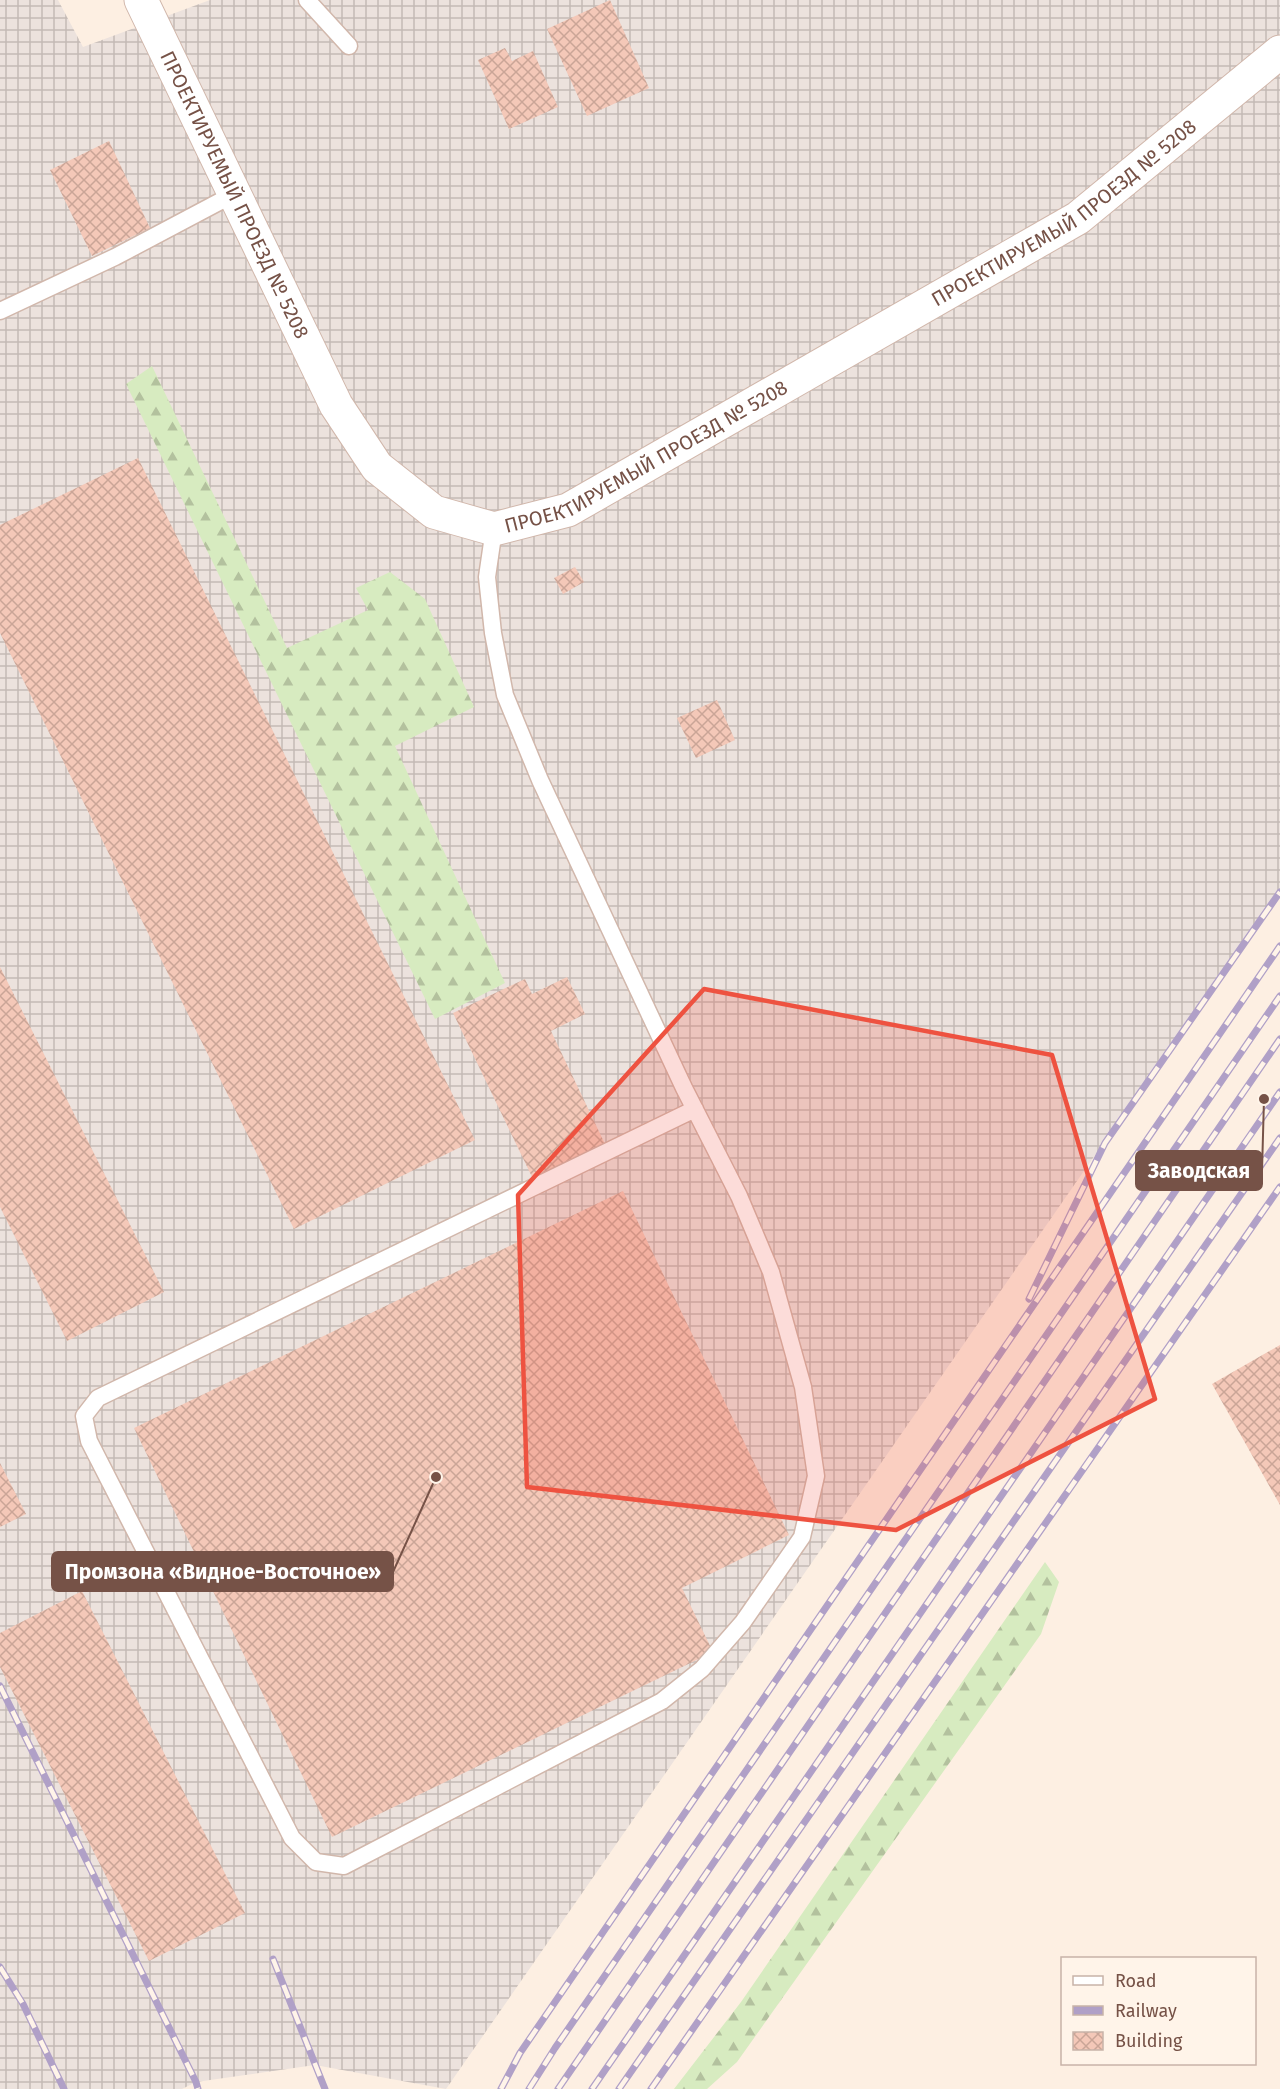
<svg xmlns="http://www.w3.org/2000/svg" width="1280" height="2089" font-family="'Fira Sans',sans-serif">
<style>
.industrial{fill:url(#industrial-grid)}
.forest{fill:url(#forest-firs)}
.building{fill:url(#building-cross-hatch)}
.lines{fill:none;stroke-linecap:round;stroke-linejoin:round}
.lane-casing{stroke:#d1b7ab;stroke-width:19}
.street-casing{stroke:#d1b7ab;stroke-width:35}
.lane{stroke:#fff;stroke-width:16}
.street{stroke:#fff;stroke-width:33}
.rail-casing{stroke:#b0a0c7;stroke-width:7}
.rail{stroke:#fff4e9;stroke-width:4.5;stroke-dasharray:14;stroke-linecap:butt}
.marked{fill:#ee5240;fill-opacity:0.2;stroke:#ee5240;stroke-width:4.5;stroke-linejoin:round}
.labels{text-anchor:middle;stroke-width:4.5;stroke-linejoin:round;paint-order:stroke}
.street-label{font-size:20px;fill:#765247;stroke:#fff4e9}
.leader{fill:none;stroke:#765247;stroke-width:2}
.callout-dot{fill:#765247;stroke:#fff4e9;stroke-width:2}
.callout{fill:#765247;stroke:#765247;stroke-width:2}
.callout-label{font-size:21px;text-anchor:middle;font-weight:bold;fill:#fff}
</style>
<defs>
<pattern id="industrial-grid" width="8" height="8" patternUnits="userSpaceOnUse" patternTransform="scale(1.5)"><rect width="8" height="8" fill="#ece2dd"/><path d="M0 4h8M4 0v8" fill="none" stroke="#c4bab5"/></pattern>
<pattern id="forest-firs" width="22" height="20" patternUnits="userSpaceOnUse" patternTransform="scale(1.5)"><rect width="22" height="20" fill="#d7ebc0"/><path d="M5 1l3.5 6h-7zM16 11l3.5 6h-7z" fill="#b3c19e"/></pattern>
<pattern id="building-cross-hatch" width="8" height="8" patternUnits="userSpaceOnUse" patternTransform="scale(1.5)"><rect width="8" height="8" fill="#f4c8b8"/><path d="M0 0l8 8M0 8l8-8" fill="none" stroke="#caa597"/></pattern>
</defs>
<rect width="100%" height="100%" fill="#fdefe2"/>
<!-- industrial -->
<path class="industrial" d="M0,0H58L83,47L210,0H1280V889L446,2089L315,2065L196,2082L182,2089H0Z"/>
<!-- forest -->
<path class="forest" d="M152,366L287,648L368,610L356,588L390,572L425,599L474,707L395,746L505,983L435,1019L126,384Z
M1045,1562L1059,1582L1041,1634L737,2062L707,2089H674L741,2002Z"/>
<!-- building -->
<path class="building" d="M610,0L649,88L587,116L547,29Z
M505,48L512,61L533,51L558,107L509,129L478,60Z
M109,141L150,228L92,256L50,170Z
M138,458L475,1140L294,1229L0,633V525Z
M575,567L584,582L563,594L554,578Z
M717,700L735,740L696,758L677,718Z
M0,967L164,1292L67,1341L0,1207Z
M567,977L585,1014L551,1031L605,1144L533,1179L453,1013L525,979L532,994Z
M623,1191L789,1535L682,1588L713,1652L332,1837L134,1428Z
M1280,1345V1505L1212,1384Z
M0,1463L26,1514L0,1527Z
M82,1591L245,1913L149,1961L0,1667V1633Z"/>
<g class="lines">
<defs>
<path id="lane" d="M307,0L349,46
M0,311L115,257L234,194
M494,529L487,577L493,633L505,695L540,780L684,1088L739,1196L771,1272L803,1387L816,1476L802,1537L743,1622L702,1669L662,1701L344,1866L316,1862L292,1838L89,1441L84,1416L98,1398L695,1109"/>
<g id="street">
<path id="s1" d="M141,0L336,405L377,467L434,512L494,529L568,510L1078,218L1280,52"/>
</g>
</defs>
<!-- lane casing -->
<use href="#lane" class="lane-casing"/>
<!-- street casing -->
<use href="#street" class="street-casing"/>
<!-- lane -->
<use href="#lane" class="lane"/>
<!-- street -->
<use href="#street" class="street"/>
<defs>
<path id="rail" d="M1029,1299L1105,1143L1280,892
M0,1686L196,2082L198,2089
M273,1959L325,2089
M0,1967L23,2004L64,2089
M501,2089L520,2053L1280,946
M529,2089L555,2048L1280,996
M558,2089L1280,1039
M592,2089L1280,1092
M619,2089L1280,1138
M651,2089L1280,1187"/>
</defs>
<!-- rail casing -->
<use href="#rail" class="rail-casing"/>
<!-- rail -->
<use href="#rail" class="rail"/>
</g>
<!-- marked area -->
<path class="marked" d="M704,989L1052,1055L1155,1399L896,1530L527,1487L518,1195Z"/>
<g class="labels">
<!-- street labels -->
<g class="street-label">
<text dy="7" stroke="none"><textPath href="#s1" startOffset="216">ПРОЕКТИРУЕМЫЙ ПРОЕЗД № 5208</textPath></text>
<text dy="7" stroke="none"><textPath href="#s1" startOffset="1314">ПРОЕКТИРУЕМЫЙ ПРОЕЗД № 5208</textPath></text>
<text dy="7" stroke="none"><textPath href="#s1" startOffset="828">ПРОЕКТИРУЕМЫЙ ПРОЕЗД № 5208</textPath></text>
</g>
</g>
<!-- callouts -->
<path class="leader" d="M1264 1099L1262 1171M436 1477L393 1572"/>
<g class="callout-dot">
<circle cx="1264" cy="1099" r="6"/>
<circle cx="436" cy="1477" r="6"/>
</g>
<g class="callout">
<rect x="1136" y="1151" width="126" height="39" rx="6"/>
<rect x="52" y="1552" width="341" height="39" rx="6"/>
</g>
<g class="callout-label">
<text x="1199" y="1178">Заводская</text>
<text x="223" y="1579">Промзона «Видное-Восточное»</text>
</g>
<!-- legend -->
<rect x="1061" y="1957" width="195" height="108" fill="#fff4e9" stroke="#c8b3a8" stroke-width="1.5"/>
<rect x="1073" y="1976" width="30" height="9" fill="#ffffff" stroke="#c8b3a8" stroke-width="1.5"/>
<text x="1115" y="1987" font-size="18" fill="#765247">Road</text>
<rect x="1073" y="2006" width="30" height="9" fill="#b0a0c7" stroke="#c8b3a8" stroke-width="1.5"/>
<text x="1115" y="2017" font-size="18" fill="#765247">Railway</text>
<rect x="1073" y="2032" width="30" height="18" fill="url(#building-cross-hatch)" stroke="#c8b3a8" stroke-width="1.5"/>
<text x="1115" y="2047" font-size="18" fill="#765247">Building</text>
</svg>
